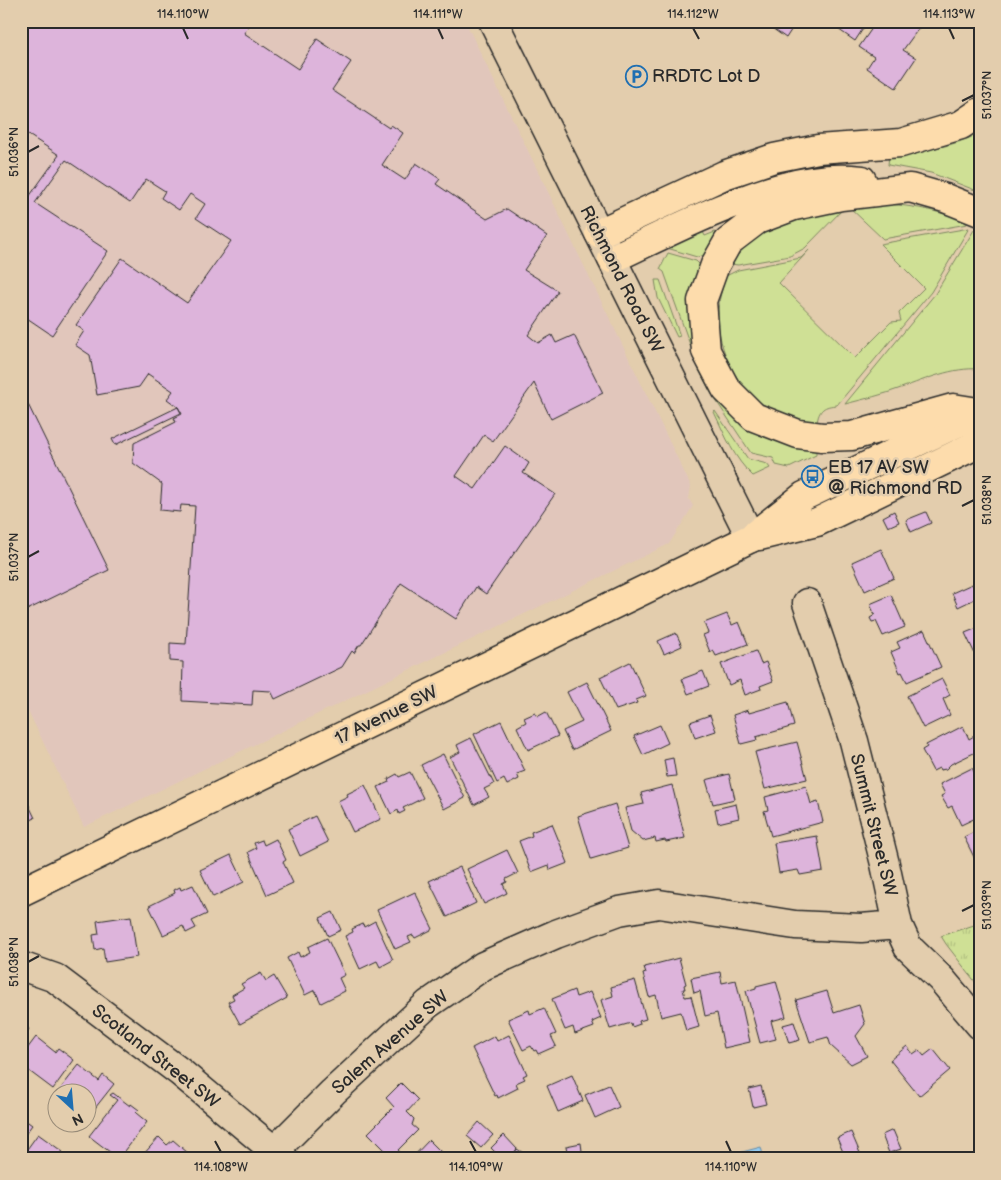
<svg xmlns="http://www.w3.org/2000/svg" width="1001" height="1180" font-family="'Balsamiq Sans',sans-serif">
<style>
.built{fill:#e1c6bb}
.grass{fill:#cfe095;stroke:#7d8660}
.park{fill:url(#park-tufts);stroke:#7d8660}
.water{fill:url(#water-waves);stroke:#698ba2}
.building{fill:#ddb4db;stroke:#2b2b2b}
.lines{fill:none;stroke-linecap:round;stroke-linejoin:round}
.minor-casing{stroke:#2b2b2b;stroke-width:31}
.major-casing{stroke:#2b2b2b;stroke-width:31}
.highway-casing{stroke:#2b2b2b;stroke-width:31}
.minor{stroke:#e3cdad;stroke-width:28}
.major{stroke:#fddcac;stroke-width:28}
.highway{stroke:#fddcac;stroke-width:28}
.ticks{fill:none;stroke:#2b2b2b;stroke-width:2}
.labels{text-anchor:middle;stroke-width:5;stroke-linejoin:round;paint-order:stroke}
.poi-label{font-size:18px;fill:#2b2b2b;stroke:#e3cdad;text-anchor:start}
.street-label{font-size:18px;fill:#2b2b2b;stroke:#e3cdad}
.neatline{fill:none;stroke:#2b2b2b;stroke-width:2}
.ticks-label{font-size:12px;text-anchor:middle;fill:#2b2b2b}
</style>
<defs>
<pattern id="park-tufts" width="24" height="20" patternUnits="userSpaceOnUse" patternTransform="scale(1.25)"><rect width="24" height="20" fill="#cfe095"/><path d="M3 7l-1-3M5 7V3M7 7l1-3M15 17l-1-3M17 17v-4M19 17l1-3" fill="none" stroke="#b2c081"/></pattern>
<pattern id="water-waves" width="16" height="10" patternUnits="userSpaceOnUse" patternTransform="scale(1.25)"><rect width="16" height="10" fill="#93cbf2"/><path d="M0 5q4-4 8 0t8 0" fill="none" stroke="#7faed0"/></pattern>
</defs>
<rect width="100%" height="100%" fill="#e3cdad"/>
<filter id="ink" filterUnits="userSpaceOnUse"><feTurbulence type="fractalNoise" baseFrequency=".02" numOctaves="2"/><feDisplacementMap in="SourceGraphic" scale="10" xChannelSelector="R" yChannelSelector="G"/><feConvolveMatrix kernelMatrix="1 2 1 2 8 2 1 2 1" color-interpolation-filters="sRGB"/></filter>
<g filter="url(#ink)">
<!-- built -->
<path class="built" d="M21,21H465L691,486L689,499L693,506L669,544L84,827L21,696Z"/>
<!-- grass -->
<path class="grass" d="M980,133V192L931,173L888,165L889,155C919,152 953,147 980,133Z
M855,203C894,203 931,207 967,222V224L883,239L847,205L805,248L790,256L738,265L731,264C765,217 801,209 855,203Z
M969,228L931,292L837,405C824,406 819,409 817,423C801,420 784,416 769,408C738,391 717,350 718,314C718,301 722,289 726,276L738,270L801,258L809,250L779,283L855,358L891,322L901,321L899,313L924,288L880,244Z
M980,228V369C952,367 927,379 901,388C883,395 864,399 845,404L935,294L974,230Z
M703,232L705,236L715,232L718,237L706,255L697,257L667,248L682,236L684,240Z
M668,253L696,261L701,266L698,358L816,450V455L789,468L776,465L773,458L751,453L711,393L699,370L664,272L660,269Z
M655,280H660L680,336L677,337L658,298Z
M715,411L748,459L767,464L770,468L753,476C734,459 725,435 714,412Z"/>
<!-- park -->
<path class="park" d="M980,923V988L946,944L941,936Z"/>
<!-- water -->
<path class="water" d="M761,1147L764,1159H743L742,1152Z"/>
<!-- building -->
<path class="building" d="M21,21H252L244,33L298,69L317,39L351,62L332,90L389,128L391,125L403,133L382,165L405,180L416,163L440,179L436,184L487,219L507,209L547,236L524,270L558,291L528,335L538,343L552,335L556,343L574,335L603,393L551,419L534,383L493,441L484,435L456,476L475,489L505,446L529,463L523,473L555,494L486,594L476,587L456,619L401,583L361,645H359L354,653L352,651L342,667L275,699L271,691L253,690L252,705L182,701L183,662L170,661V643L186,644L195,506L181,505L180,512L160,510L162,484L133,463L134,443L176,422L174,418L182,414L178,407L167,399L173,391L148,374L139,387L97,395L90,355L75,345L84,331L76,325L122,258L187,303L231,241L196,218L205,204L190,194L179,210L161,198L165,191L146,179L130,203L66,160L35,203L108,251L52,335L21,314V208L59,155L21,130Z
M762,21H797L786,38Z
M839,21H868L855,41L835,27Z
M877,21H924L903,50L916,58L896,88L867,68L874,57L859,47Z
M21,390L109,570L21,613Z
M178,407L181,413L115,445L112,439Z
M894,511L899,522L888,527L883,517Z
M926,512L931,523L911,532L906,520Z
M881,549L894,578L865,591L852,562Z
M972,584L979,597L958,607L952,593Z
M891,595L905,627L883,636L876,621L872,622L870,618L875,615L870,604Z
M727,614L732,625L739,622L748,644L716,656L713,650L710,652L703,635L708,633L704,623Z
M980,627V652L975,654L965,633Z
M924,630L941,667L907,682L902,672L900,673L891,652L900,648L897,642Z
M676,633L682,646L664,654L658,641Z
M756,651L761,664L766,662L773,681L760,686L761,689L745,695L740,680L729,685L721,664Z
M630,662L646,696L636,700L637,703L616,710L600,677Z
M703,671L709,686L688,694L682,679Z
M942,679L950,695L943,699L950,715L923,728L907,696Z
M587,682L611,731L572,750L563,731L582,722L567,692Z
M788,702L794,726L756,737L757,740L741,744L733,715L748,710L749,713Z
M546,712L558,736L528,750L517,727L526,722L524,718L535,713L537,717Z
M710,715L716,731L695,738L690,722Z
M501,721L525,771L517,774L519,779L507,785L504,779L497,783L474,734Z
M660,725L668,743L643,755L634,736Z
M963,726L969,739L974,736L980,750L951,764L946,769L940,770L939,768L933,771L922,750L927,747L926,745Z
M471,738L494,784L484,789L489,797L474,805L450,757L460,752L457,745Z
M797,742L807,779L765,789L755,752Z
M443,754L465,798L444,809L421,765Z
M673,758L676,776L667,777L664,760Z
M972,768L980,783V816L961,825L952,806L948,808L941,796L945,794L940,784Z
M410,772L423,798L403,808L405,811L399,814L398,810L391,814L378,787L389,782L388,779L397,774L399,777Z
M729,774L735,799L713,804L706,780Z
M365,785L381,819L353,832L338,801L348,796L347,794Z
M672,785L685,838L666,842L665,840L656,842L655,838L643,841L631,831L625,808L644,804L641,793Z
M806,786L811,804L818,802L823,822L771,836L764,811L768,810L765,797Z
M21,789L35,818L21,825Z
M615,804L628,848L591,859L578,816Z
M736,804L739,818L718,823L715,809Z
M315,816L328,842L300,856L288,829Z
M552,824L568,863L550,870L549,865L531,872L519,841L532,836L531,832Z
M980,829V869L964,837Z
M817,836L823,871L800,875L798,870L779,873L774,843Z
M276,839L286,860L283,862L293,883L267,895L248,852L256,848L254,843L262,840L264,845Z
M507,850L518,873L506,879L507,882L503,884L507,893L484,904L467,869Z
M231,855L244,882L213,897L200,870Z
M460,867L476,903L447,917L429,881Z
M193,885L207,914L192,921L196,928L186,933L183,926L163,935L149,906L175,893L174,890L180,887L181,890Z
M415,892L433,929L415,938L413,935L408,937L411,942L395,949L377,910Z
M333,912L341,930L328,936L320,918Z
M131,916L137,957L105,962L103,948L95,950L93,935L99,934L97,921Z
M375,921L393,960L380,967L377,961L360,969L345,936L353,932L352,929L363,924L364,927Z
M327,938L345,975L339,978L345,991L321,1003L315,990L305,995L287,958L298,952L300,957L310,952L308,947Z
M679,958L686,984L684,985L685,989H683L685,997L691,996L699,1027L686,1031L681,1012L661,1017L656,995L649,997L643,974L646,973L644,967Z
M720,972L722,983L736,980L750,1042L724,1048L717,1013L705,1016L700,991L694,993L691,978Z
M261,973L266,981L274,976L287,998L240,1024L228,1002L234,999L232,995L244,988L241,984Z
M635,980L646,1019L639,1021L640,1024L632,1027L631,1023L610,1029L601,1000L613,996L611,987Z
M776,981L786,1017L771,1021L776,1039L760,1043L746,991L756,988V986Z
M574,990L576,997L590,992L601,1018L592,1022L594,1027L575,1034L573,1027L565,1030L552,999Z
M827,991L834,1013L859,1005L865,1024L856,1036L867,1056L851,1064L831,1046L828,1037L810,1042L796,1000Z
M544,1008L556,1034L551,1036L556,1046L538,1054L536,1050L534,1051L531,1046L523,1050L508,1019L529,1010L530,1014Z
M794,1022L800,1040L789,1043L783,1025Z
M21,1024L29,1029L21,1040Z
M509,1035L527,1074L523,1076L525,1079L516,1083L518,1088L498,1098L497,1095L495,1096L472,1048L495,1036L497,1041Z
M36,1037L55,1052L58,1048L74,1060L53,1089L21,1065V1057Z
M907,1046L913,1054L919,1050L924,1056L933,1049L950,1070L919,1096L890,1060Z
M79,1065L99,1081L103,1075L114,1084L88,1117V1092H58Z
M572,1075L583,1101L558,1112L547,1086Z
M401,1083L418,1100L407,1112L414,1119L412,1125L418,1130L398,1150L402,1154L399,1157L394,1152L391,1156L368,1133L394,1107L386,1098Z
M609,1085L619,1107L595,1118L585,1095Z
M761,1086L766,1104L753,1107L749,1089Z
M58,1093V1103L52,1099Z
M113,1093L130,1106L131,1104L139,1110L136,1113L147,1122L119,1159L89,1136L117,1100L110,1095Z
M21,1117L32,1125L21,1140Z
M479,1122L493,1135L481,1148L467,1136Z
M893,1130L901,1149L889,1153L882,1135Z
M851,1132L860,1153L846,1159L837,1138Z
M38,1134L63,1152L58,1159H34L25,1152Z
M504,1135L517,1149L510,1159H496L498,1155L491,1148Z
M159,1137L167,1145L173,1140L188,1153L183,1159H145L142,1156Z
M429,1140L441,1152L434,1159H411Z
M581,1143L583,1159H568L566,1146Z
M517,1149L533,1159H510Z
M952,1154L955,1159H941Z"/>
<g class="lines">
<defs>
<path id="minor" d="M493,21L751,538
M807,603L854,741L885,864L898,925L908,947L942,980L980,1025
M21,966L55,978L180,1072L284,1159
M275,1150L333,1092L428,1004L483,966L556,934L619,911L659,904L795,925L861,928L898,925"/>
<path id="major" d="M760,536L817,522L980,443
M21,892L751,538L804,496L980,412"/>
<path id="highway" d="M599,233L724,175L774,158L818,149L901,143L961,125L980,112
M612,259C641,245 670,231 699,218C750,196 806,173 862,180
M978,412L953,408L852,436L822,437L798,434L754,417L726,389L706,351L702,301L715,265L728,242L757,220L794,206L841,196L910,188L945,198L980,212"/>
</defs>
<!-- minor casing -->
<use href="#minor" class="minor-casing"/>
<!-- major casing -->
<use href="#major" class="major-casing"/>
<!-- highway casing -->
<use href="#highway" class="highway-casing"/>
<!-- minor -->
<use href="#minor" class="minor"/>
<!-- major -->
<use href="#major" class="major"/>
<!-- highway -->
<use href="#highway" class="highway"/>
</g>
</g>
<!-- ticks -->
<path class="ticks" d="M183,28L188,39M438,28L443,39M693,28L699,39M949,28L954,39M962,101L974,95M28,152L39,146M962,506L974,500M28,557L39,551M962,911L974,905M28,962L39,956M215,1141L221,1152M470,1141L476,1152M726,1141L731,1152"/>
<!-- icons -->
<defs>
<symbol id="parking-ring" viewBox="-11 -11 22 22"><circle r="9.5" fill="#e3cdad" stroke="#1f6fb2" stroke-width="1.5"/><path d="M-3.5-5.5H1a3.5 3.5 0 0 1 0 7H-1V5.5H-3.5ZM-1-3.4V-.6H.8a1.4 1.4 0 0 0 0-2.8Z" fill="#1f6fb2"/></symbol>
<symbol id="bus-ring" viewBox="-11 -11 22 22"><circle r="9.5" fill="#e3cdad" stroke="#1f6fb2" stroke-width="1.5"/><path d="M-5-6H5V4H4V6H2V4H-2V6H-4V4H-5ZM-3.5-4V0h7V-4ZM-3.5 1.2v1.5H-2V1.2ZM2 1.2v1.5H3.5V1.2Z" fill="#1f6fb2"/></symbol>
</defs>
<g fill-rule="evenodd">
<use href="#parking-ring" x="624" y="64" width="25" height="25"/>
<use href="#bus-ring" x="800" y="464" width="25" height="25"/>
</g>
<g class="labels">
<!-- poi labels -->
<g class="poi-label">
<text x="652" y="82">RRDTC Lot D</text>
<text x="828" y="473">EB 17 AV SW<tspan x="828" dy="21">@ Richmond RD</tspan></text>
</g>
<!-- street labels -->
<g class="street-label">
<text transform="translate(622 279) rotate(63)" y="6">Richmond Road SW</text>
<text transform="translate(386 715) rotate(-26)" y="6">17 Avenue SW</text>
<text transform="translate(874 825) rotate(76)" y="6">Summit Street SW</text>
<text transform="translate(390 1042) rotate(-41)" y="6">Salem Avenue SW</text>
<text transform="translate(156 1056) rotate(38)" y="6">Scotland Street SW</text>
</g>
</g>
<!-- margin -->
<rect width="1001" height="1180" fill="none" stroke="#e3cdad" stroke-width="55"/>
<!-- north arrow -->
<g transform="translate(72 1108) rotate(154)"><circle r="24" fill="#e3cdad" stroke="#998c79"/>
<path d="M0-4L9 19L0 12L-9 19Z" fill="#1f6fb2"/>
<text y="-8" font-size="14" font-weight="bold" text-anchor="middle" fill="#2b2b2b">N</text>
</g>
<rect x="28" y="28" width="946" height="1124" class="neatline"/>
<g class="ticks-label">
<text x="183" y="18">114.110°W</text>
<text x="438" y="18">114.111°W</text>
<text x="693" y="18">114.112°W</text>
<text x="949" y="18">114.113°W</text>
<text transform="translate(987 95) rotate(-90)" y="4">51.037°N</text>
<text transform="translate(14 152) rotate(-90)" y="4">51.036°N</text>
<text transform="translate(987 500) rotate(-90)" y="4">51.038°N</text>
<text transform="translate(14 557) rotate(-90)" y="4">51.037°N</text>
<text transform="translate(987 905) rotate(-90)" y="4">51.039°N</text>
<text transform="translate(14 962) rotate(-90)" y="4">51.038°N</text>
<text x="221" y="1171">114.108°W</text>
<text x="476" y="1171">114.109°W</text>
<text x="731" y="1171">114.110°W</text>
</g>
</svg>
